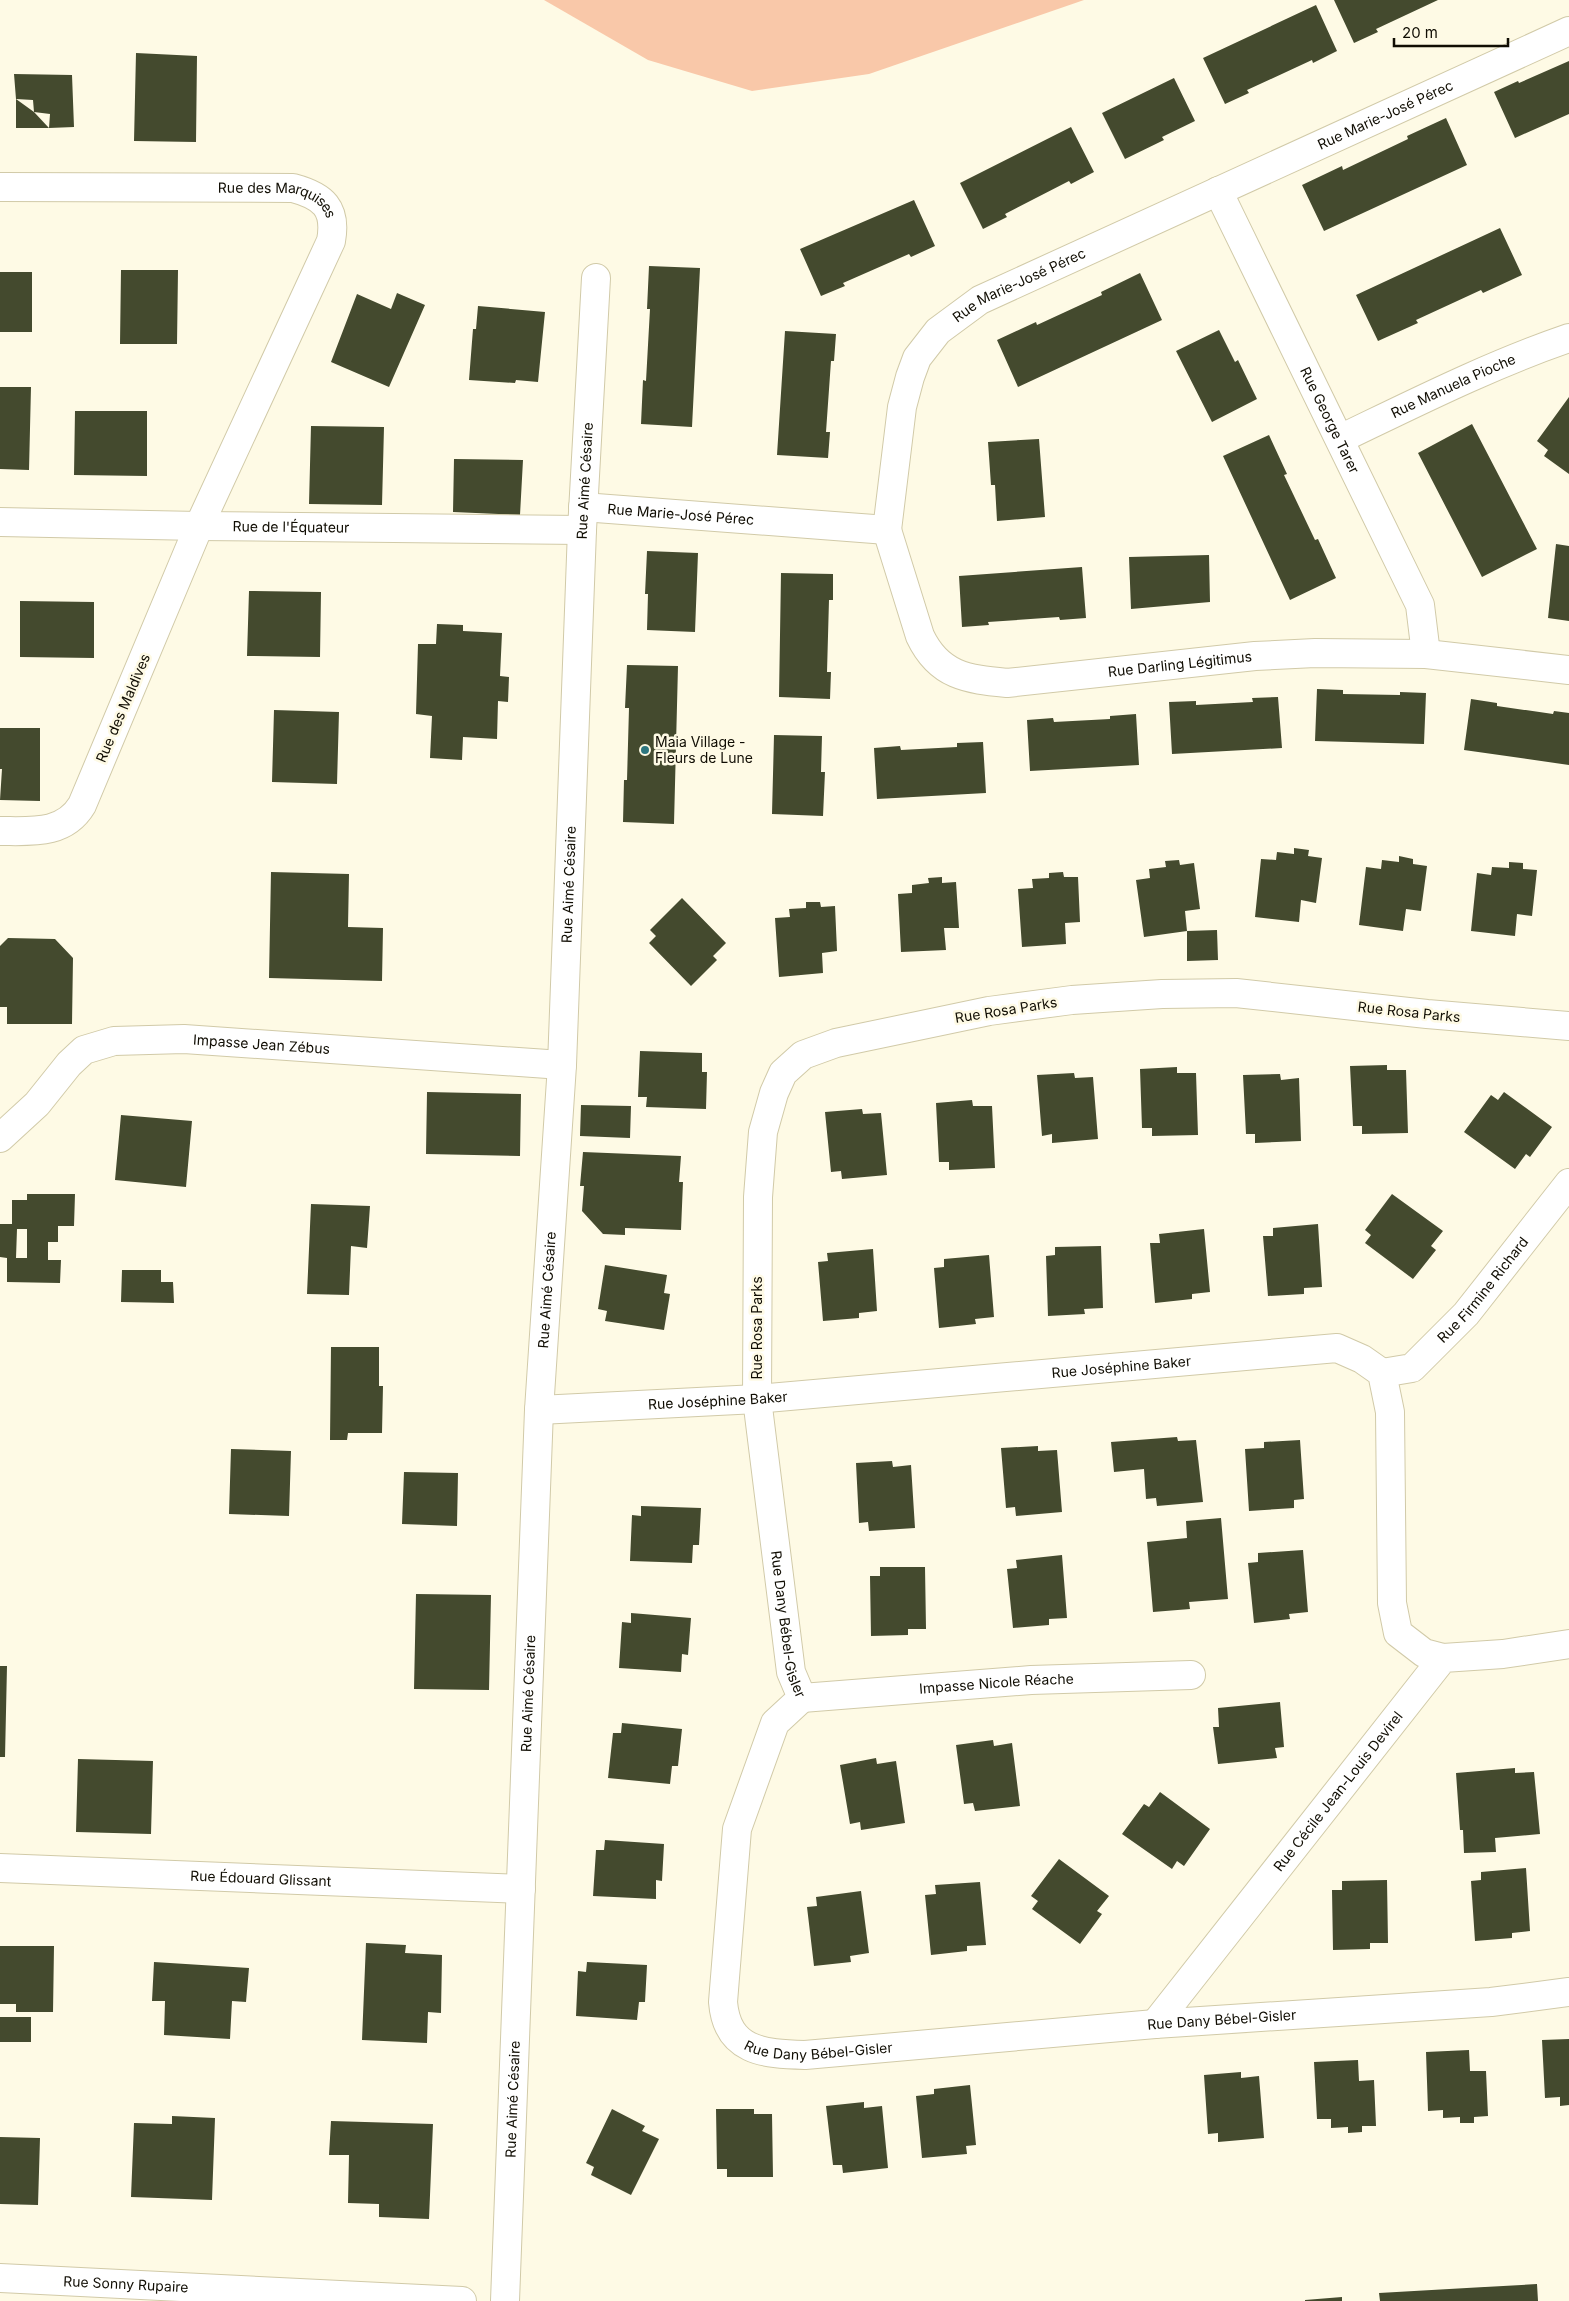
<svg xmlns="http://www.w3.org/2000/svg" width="1569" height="2301" font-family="Inter,sans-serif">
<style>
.green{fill:#f9c8a9}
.building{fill:#444a2e;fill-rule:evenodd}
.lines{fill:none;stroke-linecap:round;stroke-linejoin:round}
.minor-casing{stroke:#d1caa8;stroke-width:30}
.minor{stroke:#fff;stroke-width:28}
.poi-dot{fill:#2d767f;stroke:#fefae5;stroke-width:2}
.labels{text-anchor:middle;stroke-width:5;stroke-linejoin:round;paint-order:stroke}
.street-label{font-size:14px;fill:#100d03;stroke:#fefae5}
.poi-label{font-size:14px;fill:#100d03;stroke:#fefae5;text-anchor:start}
</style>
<rect width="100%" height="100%" fill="#fefae5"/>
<!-- green -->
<path class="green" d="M544,0H1084L869,74L752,91L648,60Z"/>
<!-- building -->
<path class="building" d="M1334,0H1438L1376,29L1378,32L1354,43Z
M1316,5L1337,51L1313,63L1312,60L1247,90L1249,93L1225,104L1203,58Z
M136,53L197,56L196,142L134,141Z
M1569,61V114L1515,138L1494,92L1518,81L1519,83Z
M14,74L72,75L74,127L49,128L50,114L34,112L33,100L16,99Z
M1174,78L1195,121L1162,137L1164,140L1125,159L1102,113Z
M16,99L34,112L49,128H16Z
M1446,118L1467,165L1324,231L1302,185L1342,166L1343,170L1408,139L1407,136Z
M1071,127L1094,172L1071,184L1069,181L1005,214L1007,217L983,229L960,183Z
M914,200L935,246L911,257L909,254L843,283L845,286L821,296L800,249Z
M1500,228L1522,275L1483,293L1481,290L1416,320L1418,323L1378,341L1356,295Z
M649,266L700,268L692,427L641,424L643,380L646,381L650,309H647Z
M121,270H178L177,344H120Z
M0,272H32V332H0Z
M1140,273L1162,320L1018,387L997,340L1036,322L1037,325L1102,295L1101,292Z
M397,293L425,305L389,387L331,362L357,294L391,309Z
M478,306L545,312L538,382L516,380L515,383L469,380L473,329H476Z
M1219,330L1235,362L1238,360L1257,399L1212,422L1176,351Z
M785,331L836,334L834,361H831L826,432H830L828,458L777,455Z
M0,387H31L29,470L0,469Z
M1569,397V474L1544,456L1548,450L1537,441Z
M75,411H147V476L74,475Z
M1472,424L1537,549L1482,577L1418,453Z
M311,426L384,427L382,505L309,504Z
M1269,435L1287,474L1284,475L1315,540L1318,539L1336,578L1290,600L1223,456Z
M1039,439L1045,517L997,521L995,485H991L988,442Z
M454,459L523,460L520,515L453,512Z
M1556,544L1569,546V621L1548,618Z
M647,551L698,553L695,632L647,630L648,594H645Z
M1209,555L1210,602L1131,609L1129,557Z
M1082,567L1086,618L1060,620L1059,617L988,622L989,625L962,627L959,576Z
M781,573L833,574V600H829L827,672H831L830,699L779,697Z
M249,591L321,592L320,657L247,656Z
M20,601L94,602V658L20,657Z
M437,624L463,625V631L502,633L500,676L509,677L508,702L498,701L497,739L463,737L462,760L430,758L432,716L416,714L418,644H436Z
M627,665L678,666L674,824L623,822L624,780H627L629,708H625Z
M1317,689L1343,690V694L1400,695V692L1426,693L1424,744L1315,741Z
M1278,697L1282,748L1172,754L1169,702L1196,701V705L1253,702L1252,698Z
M1471,699L1497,703V706L1553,714L1554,711L1569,713V765L1464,750Z
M274,710L339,712L337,784L272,782Z
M1136,714L1139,765L1030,771L1027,720L1053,718L1054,722L1110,719V716Z
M0,728H40V801L0,800L2,769H0Z
M774,735L822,736L821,772H825L823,816L772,814Z
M983,742L986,793L877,799L874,748L900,746L901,750L957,747V743Z
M1294,848L1309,850L1308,856L1322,858L1316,903L1301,900L1299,922L1255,917L1261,859L1276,860L1277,852L1294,854Z
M1399,856L1413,859V864L1427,866L1421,911L1406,909L1403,931L1359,925L1366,867L1381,869L1382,860L1399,862Z
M1179,860L1180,865L1194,863L1200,909L1185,911L1187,931L1144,937L1136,880L1150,878L1149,869L1166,867L1165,861Z
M1509,862L1523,863V869L1537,870L1532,916L1517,914L1515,936L1471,931L1477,873L1491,875L1492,867L1509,868Z
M271,872L349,874L348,927L383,928L382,981L269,978Z
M1063,872L1064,877H1078L1080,922L1065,923L1066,944L1022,947L1018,889L1033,888L1032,879L1049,878V873Z
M942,877V883L956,882L959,928H944L946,950L901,952L898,894L912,893V885L929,883L928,878Z
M682,898L726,943L713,956L717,960L691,986L649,943L656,936L650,930Z
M806,902H820L821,907L835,906L837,951L822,953L823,973L779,977L775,918L790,917L789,909L806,908Z
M1217,930L1218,960L1187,961V931Z
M8,938L55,939L73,958L72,1024H7V1007H0V946Z
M640,1051L702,1053V1072H707L706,1109L646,1107L647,1097H638Z
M1387,1065V1070H1406L1408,1133L1362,1134V1126H1353L1350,1066Z
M1177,1067V1073H1196L1198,1135L1152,1136V1128H1142L1140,1069Z
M1074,1073L1075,1078L1093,1077L1098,1139L1052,1143V1134L1042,1136L1037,1075Z
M1280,1074L1281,1080L1299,1078L1301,1141L1255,1143V1134H1246L1243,1075Z
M427,1092L521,1094L520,1156L426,1154Z
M1504,1092L1552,1127L1530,1157L1526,1154L1515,1169L1464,1132L1491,1095L1498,1100Z
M972,1100L973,1106H992L995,1168L949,1170V1162H939L936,1103Z
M581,1105L631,1106L630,1138L580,1136Z
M862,1109L863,1114L881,1113L887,1175L842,1179L841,1171L831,1172L825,1112Z
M121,1115L192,1121L186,1187L115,1180Z
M583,1152L681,1156L679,1182H683L681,1230L625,1228V1235L603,1234L582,1211L584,1186H580Z
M27,1194H75L74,1226H58V1242H48V1260H61L60,1283L7,1282V1258L0,1257V1224H12V1200H27ZM17,1229H27V1258H16Z
M1392,1194L1443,1231L1431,1246L1436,1250L1413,1279L1365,1243L1371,1235L1365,1230Z
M311,1204L370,1206L367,1248L351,1246L349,1295L307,1294Z
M1318,1224L1322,1287L1304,1288V1294L1268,1296L1263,1236H1273V1228Z
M1204,1229L1210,1292L1192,1294V1299L1155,1303L1150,1243H1160L1159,1234Z
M1101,1246L1103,1308L1084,1309L1085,1314L1048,1316L1046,1256L1055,1255V1247Z
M873,1249L877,1311L859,1313V1318L823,1321L818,1262L828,1261L827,1253Z
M989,1255L994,1317L975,1319L976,1324L939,1328L934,1268L944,1267V1259Z
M605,1265L667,1275L664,1293L670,1294L664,1330L605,1321L607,1311L598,1309Z
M122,1270H161V1282H173L174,1303L121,1302Z
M331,1347H379V1386H383L382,1433H348L347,1440H330Z
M1177,1437L1178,1441L1196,1440L1203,1502L1157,1506L1156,1498L1146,1499L1144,1469L1114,1472L1111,1442Z
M1300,1440L1304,1499L1294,1500V1508L1249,1511L1245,1449L1264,1448V1442Z
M1038,1446V1451L1057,1450L1062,1512L1016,1516L1015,1507L1006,1508L1001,1448Z
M231,1449L291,1451L289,1516L229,1514Z
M892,1461L893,1467L911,1465L915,1528L869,1531L868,1522L859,1523L856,1463Z
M404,1472L458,1473L457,1526L402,1524Z
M641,1506L701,1508L699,1545H693L692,1563L630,1561L632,1515L641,1516Z
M1221,1518L1228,1599L1189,1602L1190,1609L1153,1612L1147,1542L1187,1538L1186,1521Z
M1303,1550L1308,1612L1289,1614L1290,1619L1254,1623L1248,1563L1258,1562V1553Z
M1062,1555L1067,1618L1049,1619V1625L1013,1628L1007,1569L1017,1568L1016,1560Z
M880,1567H925L926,1629H908V1635L871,1636L870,1576H880Z
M416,1594L491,1595L489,1690L414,1689Z
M631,1613L691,1618L688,1655L682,1654L681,1672L619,1668L622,1622L631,1623Z
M0,1666H7L5,1757H0Z
M1280,1702L1284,1747L1275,1748L1277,1758L1218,1764L1213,1727H1219L1218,1708Z
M622,1723L682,1729L678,1766H672L670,1784L608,1778L613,1733H621Z
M993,1740L994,1746L1012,1743L1020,1806L975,1811L973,1803L964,1804L956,1745Z
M876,1758L877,1764L896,1761L905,1823L861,1830L860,1822L850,1824L840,1765Z
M78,1759L153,1761L151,1834L76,1832Z
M1515,1768V1773L1534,1772L1540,1834L1495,1838L1496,1852L1464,1853L1463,1830H1460L1456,1773Z
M1160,1792L1210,1829L1184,1866L1177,1861L1172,1869L1122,1834L1144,1804L1149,1807Z
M605,1840L664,1844L662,1881L656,1880V1899L593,1896L596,1850H604Z
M1059,1859L1109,1896L1097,1911L1102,1914L1080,1944L1032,1909L1038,1901L1031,1896Z
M1526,1868L1530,1931L1512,1933V1938L1475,1941L1471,1881L1481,1880V1872Z
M1387,1880L1388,1943H1370V1949L1333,1950L1332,1890H1342V1881Z
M980,1882L986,1945L967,1946V1951L931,1955L925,1895L936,1894L935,1885Z
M861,1891L869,1953L850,1956L851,1962L814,1966L807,1907L817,1906L816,1897Z
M366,1943L406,1945L405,1953L442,1955L441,2013L428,2012L427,2043L362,2040Z
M0,1946H54L53,2012H16V2004H0Z
M154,1962L249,1968L246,2002L232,2001L230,2039L164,2035L165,2001H152Z
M587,1962L647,1965L645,2002H639L637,2020L576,2016L578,1971L586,1972Z
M0,2017H31V2042H0Z
M1569,2039V2105L1560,2106V2097L1545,2098L1542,2040Z
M1469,2050L1470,2071H1486L1488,2116L1474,2117V2123H1460V2117L1443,2118V2110L1428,2111L1426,2052Z
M1358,2060L1359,2081L1374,2080L1376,2126H1362V2132L1348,2133V2127L1331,2128V2119H1317L1314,2062Z
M1241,2072V2078L1259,2076L1264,2138L1218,2142V2133L1208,2134L1204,2075Z
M970,2085L976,2145L966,2146L967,2154L922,2158L916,2096L934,2094V2089Z
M864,2102V2108L882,2106L888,2168L843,2173L842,2165H833L826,2106Z
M612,2109L645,2126L642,2131L659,2139L631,2195L591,2175L594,2167L586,2163Z
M716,2109H754V2114H772L773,2177H727V2169H717Z
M172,2116L215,2118L212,2200L131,2197L134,2123L172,2124Z
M331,2121L433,2124L429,2219L379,2217V2204L348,2203L349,2155H329Z
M0,2137L40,2138L38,2205L0,2204Z
M1537,2284L1538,2301H1380L1379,2293Z
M1342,2297V2301H1305V2300Z"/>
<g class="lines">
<defs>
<g id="minor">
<path id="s1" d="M0,187L293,188C323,196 337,208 331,241L199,526L82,805C64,835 31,831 0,831"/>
<path id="s2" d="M1218,191L1420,605L1426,654"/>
<path id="s3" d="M1340,439C1415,403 1490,365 1569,338"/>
<path id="s4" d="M583,507L887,530L902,407L910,377L917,358L938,331L980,300L1569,31"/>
<path id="s5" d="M0,522L199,526L582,530"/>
<path id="s6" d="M887,530L920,636C939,676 967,679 1007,683L1255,656L1315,653L1426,654L1569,670"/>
<path id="s7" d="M1569,1026L1427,1014L1236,993L1162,994L1072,1000L989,1011L836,1043L803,1055L783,1073L774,1093L763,1132L758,1197L757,1399L791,1672L802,1698L775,1723L737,1829L723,2002C727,2051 763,2054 805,2055L1155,2024L1491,2002L1569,1992"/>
<path id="s8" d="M0,1138L37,1104L69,1064L84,1050L114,1041L184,1039L562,1065"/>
<path id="s9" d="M1382,1373L1412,1368L1466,1314L1569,1183"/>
<path id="s10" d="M539,1410L757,1399L1337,1348L1362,1359L1382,1373L1390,1412L1392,1603L1398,1633L1424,1653L1443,1658"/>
<path id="s11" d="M802,1698L1031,1680L1191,1675"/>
<path id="s12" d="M0,1868L521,1889"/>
<path id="s13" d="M1155,2024L1443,1658L1503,1654L1569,1644"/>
<path id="s14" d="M0,2278L462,2301"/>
<path id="s15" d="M505,2301L539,1410L562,1065L582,530L596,278"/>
</g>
</defs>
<!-- minor casing -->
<use href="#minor" class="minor-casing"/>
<!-- minor -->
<use href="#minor" class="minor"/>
</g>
<!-- markers -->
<circle class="poi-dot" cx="645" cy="750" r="5"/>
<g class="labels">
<!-- street labels -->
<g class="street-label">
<text dy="5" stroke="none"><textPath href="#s4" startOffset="1012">Rue Marie-José Pérec</textPath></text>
<text dy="5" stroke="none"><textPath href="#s1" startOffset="281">Rue des Marquises</textPath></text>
<text dy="5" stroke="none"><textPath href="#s4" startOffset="608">Rue Marie-José Pérec</textPath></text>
<text dy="5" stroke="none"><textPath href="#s3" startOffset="125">Rue Manuela Pioche</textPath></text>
<text dy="5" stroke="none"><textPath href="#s2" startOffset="255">Rue George Tarer</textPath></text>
<text dy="5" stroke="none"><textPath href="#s15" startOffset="1822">Rue Aimé Césaire</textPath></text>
<text dy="5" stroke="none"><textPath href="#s4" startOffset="98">Rue Marie-José Pérec</textPath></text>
<text dy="5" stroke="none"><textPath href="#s5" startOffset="291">Rue de l'Équateur</textPath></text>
<text dy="5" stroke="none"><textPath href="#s6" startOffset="390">Rue Darling Légitimus</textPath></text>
<text transform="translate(123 708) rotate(-67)" y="5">Rue des Maldives</text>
<text dy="5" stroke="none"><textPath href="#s15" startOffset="1418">Rue Aimé Césaire</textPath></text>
<text transform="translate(1006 1010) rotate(-9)" y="5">Rue Rosa Parks</text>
<text transform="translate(1409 1012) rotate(6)" y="5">Rue Rosa Parks</text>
<text dy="5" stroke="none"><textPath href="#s8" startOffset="301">Impasse Jean Zébus</textPath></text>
<text dy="5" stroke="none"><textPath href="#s15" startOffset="1012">Rue Aimé Césaire</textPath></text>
<text dy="5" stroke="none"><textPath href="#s9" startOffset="136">Rue Firmine Richard</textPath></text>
<text transform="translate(757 1328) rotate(-90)" y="5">Rue Rosa Parks</text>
<text dy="5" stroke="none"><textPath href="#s10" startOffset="584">Rue Joséphine Baker</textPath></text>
<text dy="5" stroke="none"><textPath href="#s10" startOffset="179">Rue Joséphine Baker</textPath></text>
<text dy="5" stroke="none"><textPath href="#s7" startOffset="1358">Rue Dany Bébel-Gisler</textPath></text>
<text dy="5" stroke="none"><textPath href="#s11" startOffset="195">Impasse Nicole Réache</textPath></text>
<text dy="5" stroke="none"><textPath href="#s15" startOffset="608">Rue Aimé Césaire</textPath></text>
<text dy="5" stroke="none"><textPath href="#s13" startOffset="296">Rue Cécile Jean-Louis Devirel</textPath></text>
<text dy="5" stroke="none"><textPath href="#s12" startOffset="261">Rue Édouard Glissant</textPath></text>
<text dy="5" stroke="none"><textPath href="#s7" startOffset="2286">Rue Dany Bébel-Gisler</textPath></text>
<text dy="5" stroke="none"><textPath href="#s7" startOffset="1881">Rue Dany Bébel-Gisler</textPath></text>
<text dy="5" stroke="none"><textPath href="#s15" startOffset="202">Rue Aimé Césaire</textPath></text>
<text dy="5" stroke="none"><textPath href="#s14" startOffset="126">Rue Sonny Rupaire</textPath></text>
</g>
<!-- poi labels -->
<g class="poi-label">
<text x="655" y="747">Maia Village -<tspan x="655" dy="16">Fleurs de Lune</tspan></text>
</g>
</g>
<!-- scale -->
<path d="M1394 38v8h114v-8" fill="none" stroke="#100d03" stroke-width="2.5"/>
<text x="1402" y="38" font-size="15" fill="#100d03" stroke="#fefae5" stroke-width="4" paint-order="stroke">20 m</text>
</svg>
